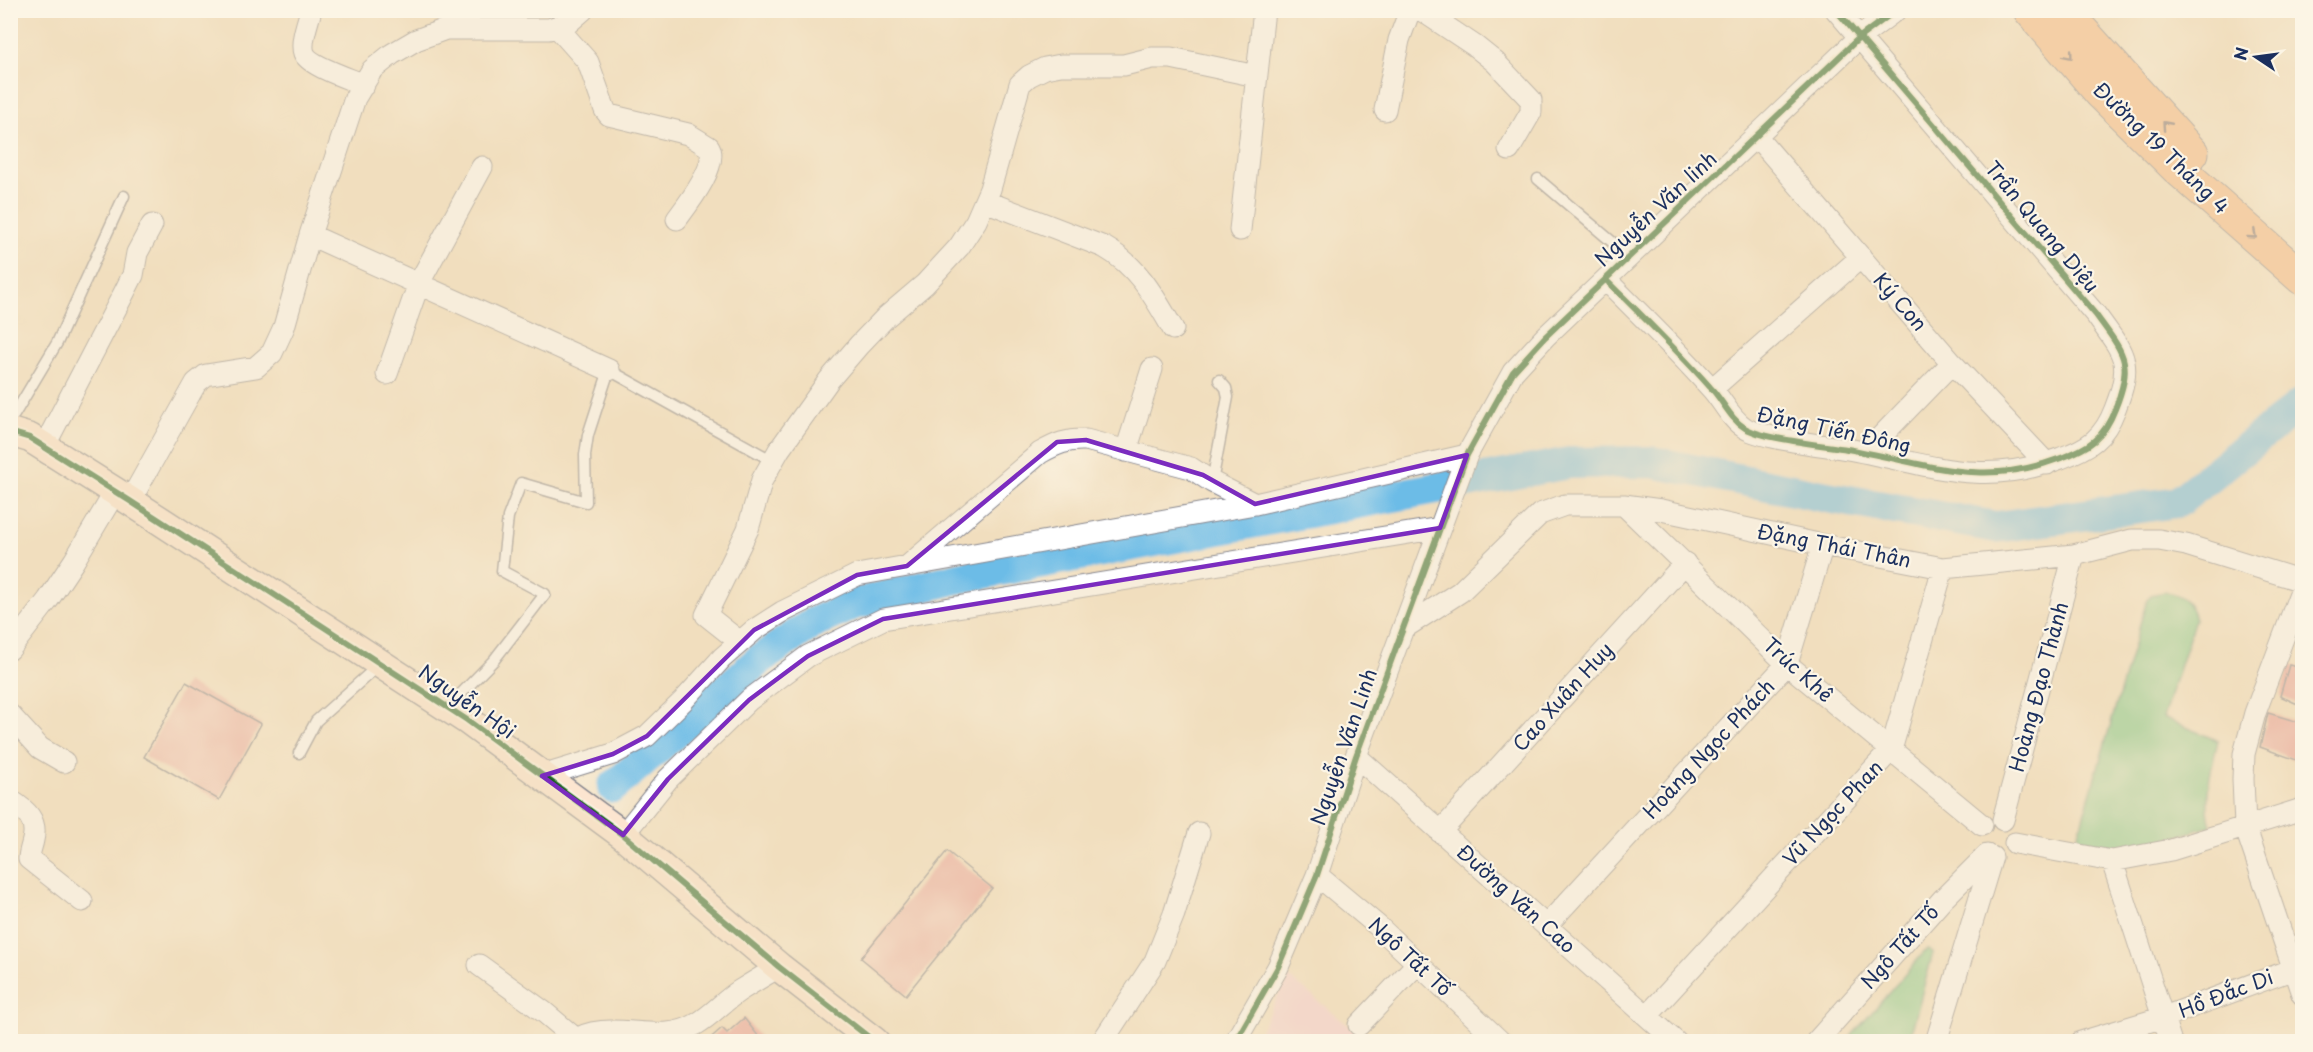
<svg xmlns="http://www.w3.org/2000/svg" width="2313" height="1052" font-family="'Playpen Sans',sans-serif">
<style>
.built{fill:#f6cfd7}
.green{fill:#7cc989;stroke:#4c7c74;stroke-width:1.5}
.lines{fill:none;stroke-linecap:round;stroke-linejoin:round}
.river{stroke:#6cbce7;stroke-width:32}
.building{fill:#e99d98}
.lane-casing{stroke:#86868e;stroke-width:13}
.street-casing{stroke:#86868e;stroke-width:23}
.secondary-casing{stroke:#86868e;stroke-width:31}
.primary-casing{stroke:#86868e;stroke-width:35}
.lane{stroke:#fff;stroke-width:10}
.street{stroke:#fff;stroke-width:21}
.secondary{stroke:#fce5d0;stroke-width:28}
.primary{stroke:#f8bd89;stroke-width:33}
.cycleway-casing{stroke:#fcf5e5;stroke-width:10}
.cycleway{stroke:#1b5e20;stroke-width:6}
.oneway{stroke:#7e6f71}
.marked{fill:none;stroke:#7b2cbf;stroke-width:4.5;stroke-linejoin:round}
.labels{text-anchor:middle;stroke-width:4.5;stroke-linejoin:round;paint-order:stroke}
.street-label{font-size:20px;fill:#1b2f5e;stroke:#fcf5e5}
</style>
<rect width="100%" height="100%" fill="#fcf5e5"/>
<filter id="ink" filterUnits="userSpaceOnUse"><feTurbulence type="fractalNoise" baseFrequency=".0167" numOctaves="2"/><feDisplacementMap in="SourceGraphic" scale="12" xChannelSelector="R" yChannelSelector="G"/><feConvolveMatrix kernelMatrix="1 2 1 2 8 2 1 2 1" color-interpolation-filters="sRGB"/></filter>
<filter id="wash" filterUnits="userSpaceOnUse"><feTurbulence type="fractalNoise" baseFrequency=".008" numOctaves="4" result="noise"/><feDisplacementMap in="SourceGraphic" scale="24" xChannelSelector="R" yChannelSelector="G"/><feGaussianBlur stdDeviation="1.35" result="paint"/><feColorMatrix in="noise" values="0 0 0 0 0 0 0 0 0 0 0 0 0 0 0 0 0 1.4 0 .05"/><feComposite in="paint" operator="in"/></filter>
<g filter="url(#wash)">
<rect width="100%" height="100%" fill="#f1debe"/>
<!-- built -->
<path class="built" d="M1288,976L1367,1041L1254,1042Z"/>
<!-- green -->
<path class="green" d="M2165,592C2182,594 2191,602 2195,619L2163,717L2218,741C2211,768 2203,799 2211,826L2131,851L2077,839L2147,600L2151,595Z
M1927,949L1933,953L1909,1041H1847Z"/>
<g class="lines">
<!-- river -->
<path class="river" d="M613,787L759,660L813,623L854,604L958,578L1569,463L1652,462L1827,497L1996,527L2178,502L2302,403"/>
</g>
<g id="blocks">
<!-- building -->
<path class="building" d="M2289,665L2302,668V706L2280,696Z
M186,682L261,724L219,800L144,757Z
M2268,713L2302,723V762L2260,747Z
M947,851L992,888L906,995L861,958Z
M744,1018L763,1042H706L722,1028L727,1033Z"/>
</g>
</g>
<g filter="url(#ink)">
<use href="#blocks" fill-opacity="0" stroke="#86868e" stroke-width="1.5"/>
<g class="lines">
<defs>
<path id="lane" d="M1538,179L1630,257
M14,415L57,343L124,196
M1212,482L1228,397L1226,388L1219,380
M448,707L494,660L545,594L502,571L508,517L521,483L586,502L585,455L588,435L609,370L773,461
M299,753L316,721L380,664"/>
<path id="street" d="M311,10C308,22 300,42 304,53C309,66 351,79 364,85
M1421,10L1475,46L1495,62L1531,100V112L1509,150
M557,27L588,62L605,110L609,115L688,134L709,147C719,165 688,204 677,219
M1385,110L1399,40L1410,10
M1757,137L1952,363L2047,464
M985,201L1104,247C1138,266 1154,296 1173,329
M1240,230L1264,10
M310,235L609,370
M1606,280C1641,315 1677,350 1710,387C1722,399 1730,419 1745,428C1763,439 1824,445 1847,449C1927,463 1980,489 2061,458C2089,448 2104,438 2115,409C2134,361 2124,354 2096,315L1836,10
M387,374L419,283L482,167
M1712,389L1861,257
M44,447L124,293L133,275L137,253L152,225
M1126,451L1152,369
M1866,452L1952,363
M130,501L196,383L206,375L256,367L272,353L284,327L310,235L355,98L372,70L392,54L416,40L446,29H549L568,23L583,10
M1624,505L1787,664L1982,825
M909,565L1040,453C1056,444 1067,439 1086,440L1191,468L1212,482L1255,504
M2302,588L2255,713L2244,754L2243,779L2245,826L2302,994
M1404,628L1460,592L1540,514L1565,505H1624L1661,510L1823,545L1943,568L2074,555L2132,540H2159L2186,545L2302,581
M740,642L706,615L748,529L762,480L779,450L829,380L859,345L885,318L925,284L959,247L976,221L990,189L1020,84L1029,76L1045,68L1061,65H1124L1152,58H1171L1256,76
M10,649L48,600L74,561L115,492
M10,715L40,748L64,762
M1356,756L1676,1042
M542,776L613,754L647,736L683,701L722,658L754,630L782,612L857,575L1255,504L1467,455
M10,800C26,810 38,820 33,840C32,846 29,852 29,859L82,901
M2003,820L2074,555
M1440,832L1685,563
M623,835L668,779L749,700L808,656L883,619L1440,528
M2015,843L2112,861L2171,850L2302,809
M2112,861L2171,1042
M1317,875L1378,926L1501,1042
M1546,926L1787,664L1823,545
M479,965L544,1012L576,1039
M1647,1016L1891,750L1943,568
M1359,1025L1417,964
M572,1042C597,1022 639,1036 668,1033C701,1030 714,1008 739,991C752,983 765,975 779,967
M1102,1042L1155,961L1174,914L1199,833
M1235,1042L1278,967L1317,875L1356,756L1467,455L1513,372L1545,337L1860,37L1896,10
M1816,1042L1943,899L1987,855
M1936,1042L1992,857
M2081,1042L2164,1017L2302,966"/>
<path id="secondary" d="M10,432L30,438L130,501L467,720L623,835L779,967L875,1042"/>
<path id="primary" d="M2030,10L2101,93L2176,167L2302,278
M2063,10L2192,153"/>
</defs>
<!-- lane casing -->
<use href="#lane" class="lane-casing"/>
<!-- street casing -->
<use href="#street" class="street-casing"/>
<!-- secondary casing -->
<use href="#secondary" class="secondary-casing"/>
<!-- primary casing -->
<use href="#primary" class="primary-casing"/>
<!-- lane -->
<use href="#lane" class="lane"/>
<!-- street -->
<use href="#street" class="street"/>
<!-- secondary -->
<use href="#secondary" class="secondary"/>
<!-- primary -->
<use href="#primary" class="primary"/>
<defs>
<path id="cycleway" d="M1606,280C1641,315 1677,350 1710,387C1722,399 1730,419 1745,428C1763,439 1824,445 1847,449C1927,463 1980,489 2061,458C2089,448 2104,438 2115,409C2134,361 2124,354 2096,315L1836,10
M10,432L30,438L130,501L467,720L623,835L779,967L875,1042
M1235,1042L1278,967L1317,875L1356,756L1467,455L1513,372L1545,337L1860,37L1896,10"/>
</defs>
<!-- cycleway casing -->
<use href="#cycleway" class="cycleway-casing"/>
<!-- cycleway -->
<use href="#cycleway" class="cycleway"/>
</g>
<!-- one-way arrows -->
<defs><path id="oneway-chevron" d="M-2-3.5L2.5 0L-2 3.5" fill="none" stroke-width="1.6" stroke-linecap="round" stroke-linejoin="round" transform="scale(1.5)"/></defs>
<g class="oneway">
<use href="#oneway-chevron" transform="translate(2069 55) rotate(50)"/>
<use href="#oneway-chevron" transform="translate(2166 125) rotate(-132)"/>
<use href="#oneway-chevron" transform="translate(2253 235) rotate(41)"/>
</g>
</g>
<!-- marked area -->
<path d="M0 0H2313V1052H0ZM1086,440L1203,475L1255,504L1467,455L1440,528L883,619L808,656L749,700L668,779L623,835L542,776L613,754L647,736L754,630L857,575L907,566L1057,442Z" fill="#f1debe" fill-opacity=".55" fill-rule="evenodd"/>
<path class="marked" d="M1086,440L1203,475L1255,504L1467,455L1440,528L883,619L808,656L749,700L668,779L623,835L542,776L613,754L647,736L754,630L857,575L907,566L1057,442Z"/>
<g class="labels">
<!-- street labels -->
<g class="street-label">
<text transform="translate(2161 148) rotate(44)" y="7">Đường 19 Tháng 4</text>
<text transform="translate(1656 209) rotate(-43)" y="7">Nguyễn Văn linh</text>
<text transform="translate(2042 227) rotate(50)" y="7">Trần Quang Diệu</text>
<text transform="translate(1900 302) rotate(49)" y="7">Ký Con</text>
<text transform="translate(1834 430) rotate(12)" y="7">Đặng Tiến Đông</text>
<text transform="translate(1834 546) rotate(11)" y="7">Đặng Thái Thân</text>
<text transform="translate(1798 670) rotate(42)" y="7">Trúc Khê</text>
<text transform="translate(2039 687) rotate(-75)" y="7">Hoàng Đạo Thành</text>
<text transform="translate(1563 697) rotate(-48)" y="7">Cao Xuân Huy</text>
<text transform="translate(467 702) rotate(35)" y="7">Nguyễn Hội</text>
<text transform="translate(1344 747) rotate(-71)" y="7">Nguyễn Văn Linh</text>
<text transform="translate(1709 749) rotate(-47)" y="7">Hoàng Ngọc Phách</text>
<text transform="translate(1833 813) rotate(-47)" y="7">Vũ Ngọc Phan</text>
<text transform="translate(1516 899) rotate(42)" y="7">Đường Văn Cao</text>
<text transform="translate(1900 947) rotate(-48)" y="7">Ngô Tất Tố</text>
<text transform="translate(1410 957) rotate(43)" y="7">Ngô Tất Tố</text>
<text transform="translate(2226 994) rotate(-21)" y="7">Hồ Đắc Di</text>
</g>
</g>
<!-- margin -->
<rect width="2313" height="1052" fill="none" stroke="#fcf5e5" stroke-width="36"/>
<!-- north arrow -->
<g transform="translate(2256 57) rotate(283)" stroke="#fcf5e5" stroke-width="4.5" paint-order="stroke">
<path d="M0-4.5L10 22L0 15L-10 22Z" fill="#1b2f5e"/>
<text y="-9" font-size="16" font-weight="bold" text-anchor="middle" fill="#1b2f5e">N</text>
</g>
</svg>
